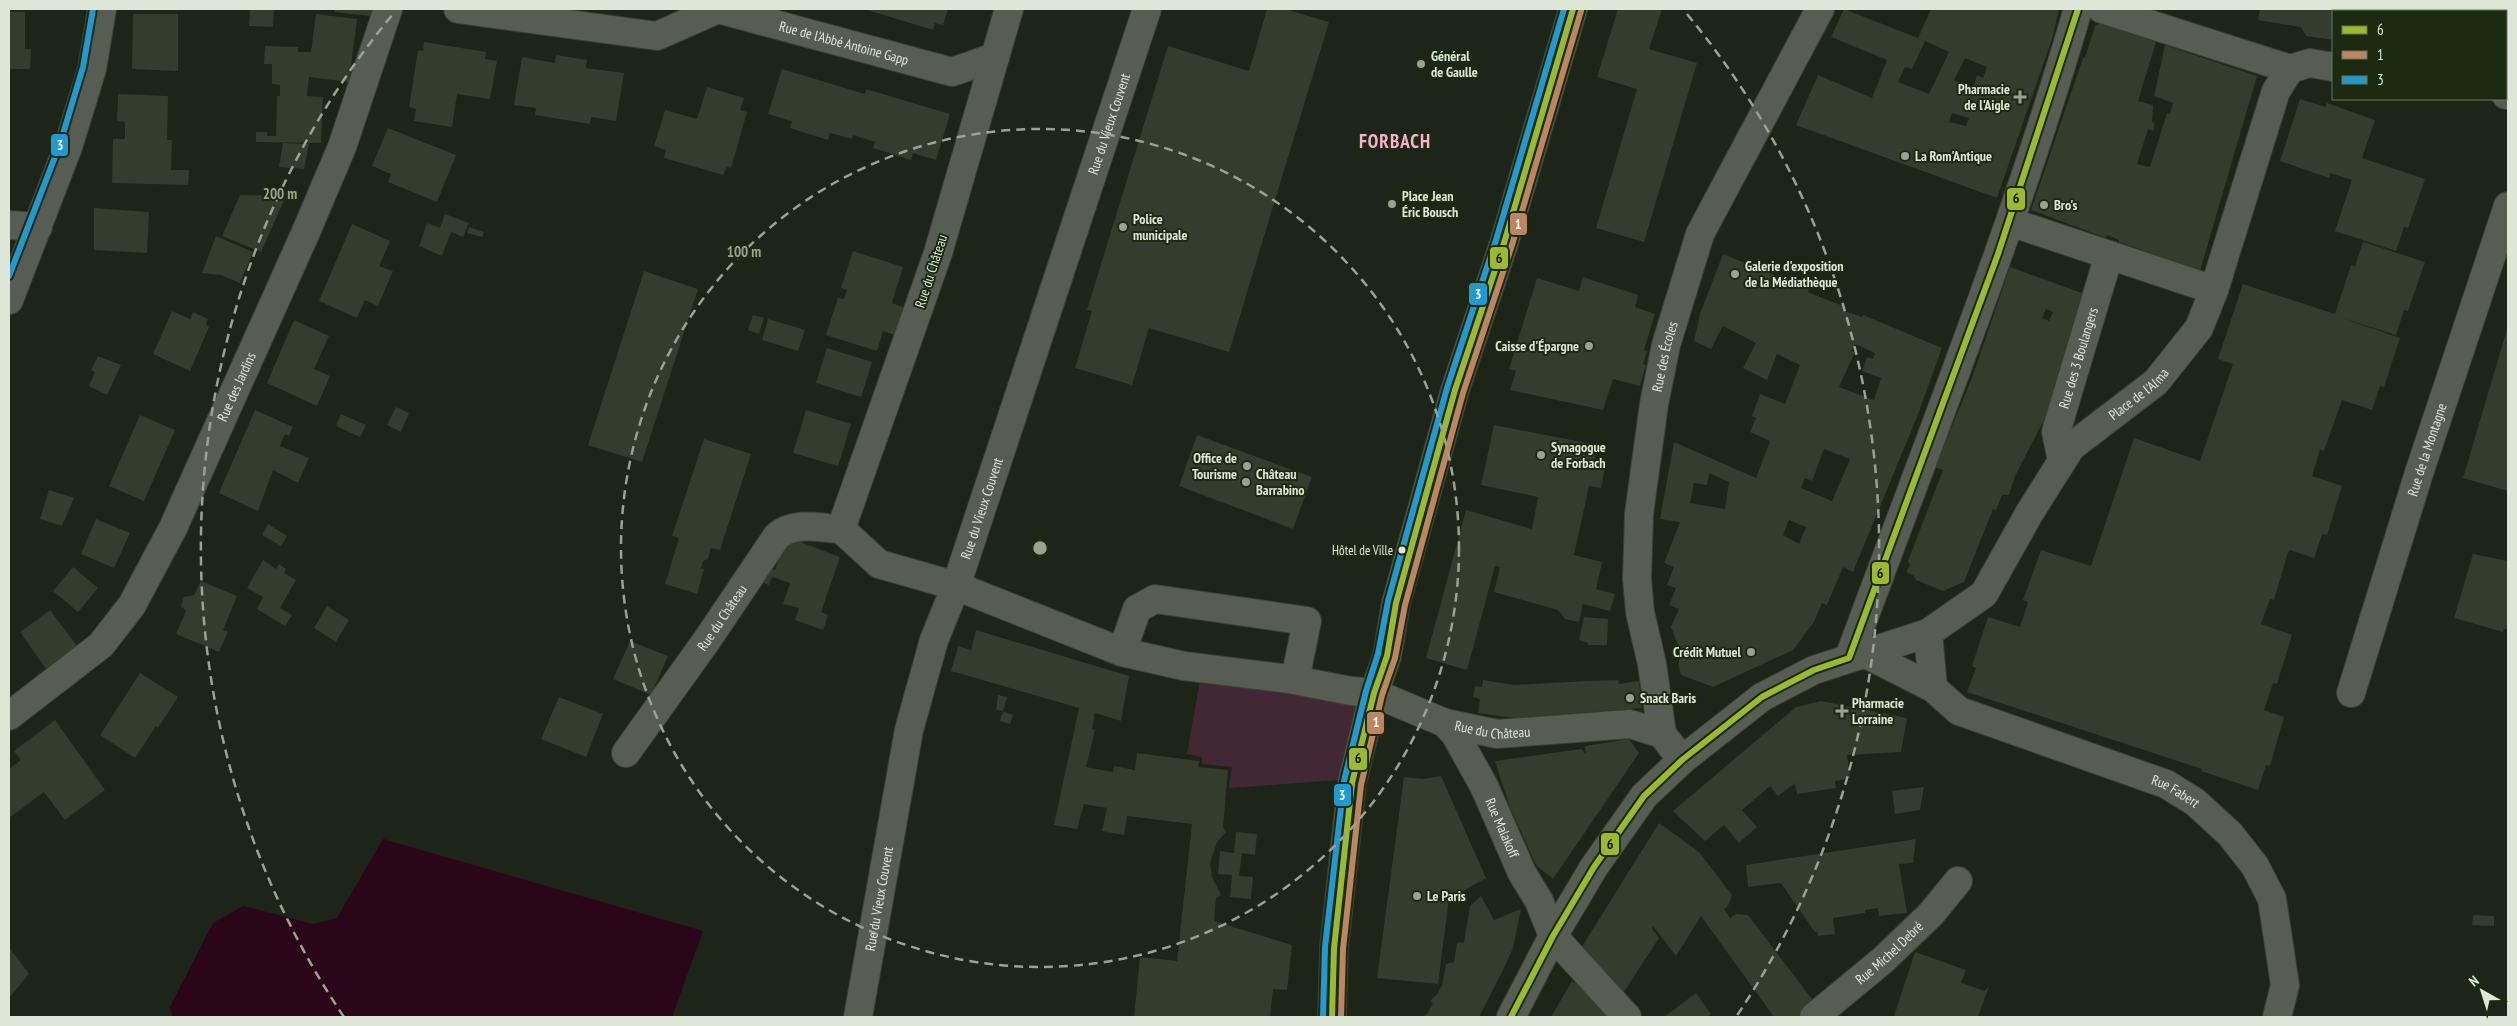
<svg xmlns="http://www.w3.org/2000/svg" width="2517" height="1026" font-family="'PT Sans Narrow',sans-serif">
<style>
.green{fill:#422833}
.water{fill:#2b0518}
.building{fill:#343c2d;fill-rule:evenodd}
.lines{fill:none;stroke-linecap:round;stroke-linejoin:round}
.minor-casing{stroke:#3a4036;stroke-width:30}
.major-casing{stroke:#3a4036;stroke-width:30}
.minor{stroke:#575d53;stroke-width:28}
.major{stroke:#586051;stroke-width:28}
.bus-1-casing{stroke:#1c2a12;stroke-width:10}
.bus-2-casing{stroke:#1c2a12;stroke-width:10}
.bus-3-casing{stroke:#1c2a12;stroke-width:10}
.bus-1{stroke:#9bba2d;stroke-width:6}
.bus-2{stroke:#bb8660;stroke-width:6}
.bus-3{stroke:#209ad1;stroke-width:6}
.ring{fill:none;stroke:#9aa294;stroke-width:2.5;stroke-dasharray:9 6}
.poi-dot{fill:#9aa294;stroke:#1c2a12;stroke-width:2}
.bus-dot{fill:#dde6d7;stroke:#1c2a12;stroke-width:2}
.labels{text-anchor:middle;stroke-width:4;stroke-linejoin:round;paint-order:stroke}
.bus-label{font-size:13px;fill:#dde6d7;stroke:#1c2a12;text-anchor:end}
.street-label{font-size:14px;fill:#dde6d7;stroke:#1c2a12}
.poi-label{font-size:14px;font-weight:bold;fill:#dde6d7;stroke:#1c2a12;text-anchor:start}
.district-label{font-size:19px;font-weight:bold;letter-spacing:1px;fill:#fcaecf;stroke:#1c2a12}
.centre{fill:#9aa294;stroke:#1c2a12;stroke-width:2.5}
.ring-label{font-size:15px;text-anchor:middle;font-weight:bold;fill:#9aa294;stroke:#1c2a12;stroke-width:4;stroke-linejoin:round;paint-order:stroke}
.line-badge{stroke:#1c2a12;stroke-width:2}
.badge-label{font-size:14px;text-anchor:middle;font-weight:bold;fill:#fff}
.pale-badge-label{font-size:14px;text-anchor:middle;font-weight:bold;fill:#111}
</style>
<rect width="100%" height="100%" fill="#1d2418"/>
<!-- green -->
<path class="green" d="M1202,668L1358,695L1340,780L1229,788L1232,767L1202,764V757L1187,754Z"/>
<!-- water -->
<path class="water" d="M383,839L703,931L672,1017H173L170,1007L213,923L243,906L313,924L337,918Z"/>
<!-- building -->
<path class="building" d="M250,9L274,10L273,27L249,26Z
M335,9H373L370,16L335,12Z
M864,9H948L943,25L935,23L933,30Z
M1267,9H1285L1329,22L1229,352L1149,328L1132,385L1075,368L1092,311L1087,310L1168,46L1249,71Z
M1618,9H1662L1649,49L1697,63L1644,242L1596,228L1637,89L1597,77Z
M1844,9L1918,38L1931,9H2059L2052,39L1997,198L1796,125L1818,75L1872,98L1887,60L1831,37ZM1925,41L1949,52L1929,94L1898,82L1905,67L1912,69ZM1965,58L1987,67L1983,78L1977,75L1973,88L1954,80ZM1952,113L1969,118L1966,126L1949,122Z
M2260,9H2499V11H2333V40L2306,36L2301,27L2258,20Z
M9,12H25V49H31L30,69H9Z
M133,14H178V71L132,69Z
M316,14L357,19L349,82L309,77L307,96L323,97L321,143L256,142V132H267V136H276L277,96H280V85L272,84V64H264L265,46L298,47V52H311Z
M2506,14H2508V63L2506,62Z
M2101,23L2156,42L2138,101L2153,105L2152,122L2155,123L2153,131L2148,129L2137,164L2150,167L2167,113L2170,114L2173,103L2154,96L2165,45L2257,76L2200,271L2119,242V240L2107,235L2106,238L2031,210L2083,58H2085L2095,26Z
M424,42L486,52L485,59L497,61L490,99L457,94L452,127L414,121L416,109L409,107L418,50L423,51Z
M556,55L587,60L586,68L624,73L616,121L591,117L590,124L535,115L536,108L514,105L522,57L555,63Z
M782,69L865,94L866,89L950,114L936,160L913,153L911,160L873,148L875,142L853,135L852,139L830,133L828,140L790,128L792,121L768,114Z
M707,87L744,98L740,110L747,112L731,168L727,167L723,175L664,158L666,150L654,146L665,110L697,119Z
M118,94L168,96L167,140H172L171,170H189L188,185L112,183L113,139H125V122L117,121Z
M2300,99L2325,107L2327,103L2375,120L2362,158L2425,179L2408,228L2404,227L2396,251L2335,231L2352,180L2330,173L2329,178L2280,161Z
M388,128L456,155L437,202L388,182L391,174L372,166Z
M283,143L309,144L304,169L279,167Z
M240,195L286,196L261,252L222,236Z
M94,208L149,212L147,253L94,250Z
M445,214L469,223L463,237L451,232L442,256L419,246L427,223L440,228Z
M352,224L390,241L379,266L393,271L378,306L365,300L357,318L319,301Z
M469,227L484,232L482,237L467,233Z
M216,236L253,252L240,283L221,275L202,273Z
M2363,242L2425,262L2408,311L2404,310L2396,335L2339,317L2400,338L2384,387L2380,386L2372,410L2342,400L2324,451L2320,450L2312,476L2342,486L2327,535L2322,534L2314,558L2290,550L2288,552L2274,600L2270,599L2261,624L2292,635L2277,684L2273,683L2264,710L2284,717L2270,766L2266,765L2258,790L2201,771L2202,769L1967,692L1976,668L1972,666L1988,617L2020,627L2028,602L2023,600L2041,550L2091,566L2134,438L2200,461L2233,364L2218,359L2243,284L2335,314L2351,265L2355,266Z
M853,251L903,267L892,303L903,307L895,335L883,331L877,351L826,335L838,298L844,299L847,290L841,288Z
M1723,254L1809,289L1808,292L1812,294L1846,307L1844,311L1862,317L1863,315L1942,348L1917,417L1853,572L1843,567L1827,605L1822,603L1814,622L1793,650L1713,687L1681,675L1678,664L1681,653L1671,627L1679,609L1669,605L1676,588L1667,585L1674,567L1664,563L1680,522L1660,519L1674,442L1756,478L1770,441L1750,432L1756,418L1752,416L1760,394L1785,404L1800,365L1777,354L1767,380L1743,368L1756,343L1723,326L1711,349L1694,341L1700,314ZM1855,344L1875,353L1873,359L1867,357L1862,371L1881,378L1874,400L1839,387L1855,352L1851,351ZM1824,449L1850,459L1832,501L1801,488L1805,478L1812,481ZM1709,473L1729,482L1725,509L1690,503L1694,483L1707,485ZM1789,520L1806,527L1799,544L1783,535Z
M2010,267L2082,293L2045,418L2015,476L2009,495H2002L1996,510L1993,509L1964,582L1943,591L1916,580L1914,576L1906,572L1910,565L1908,561L1943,470L1935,467L1972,378ZM2046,309L2053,312L2049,321L2042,318Z
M644,271L698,289L642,462L588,445Z
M1583,277L1638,295L1635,307L1655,314L1644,350L1647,351L1643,364L1646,365L1640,386L1613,379L1603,410L1510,390L1516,371L1509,369L1537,278L1579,291Z
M172,311L190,319L193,312L208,319L206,325L209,327L190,371L153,354Z
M753,315L764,318L759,334L748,330Z
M768,319L805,330L798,351L762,340Z
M294,320L329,336L314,369L330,376L317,406L267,383Z
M2508,326V491L2463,478Z
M827,348L872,362L861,397L816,383Z
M98,356L121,365L107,395L89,386L95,372L91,370Z
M396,407L409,413L401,432L387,425Z
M255,410L293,427L289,436L285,434L280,446L309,458L298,483L273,470L258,511L219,493Z
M806,410L851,424L838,466L793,453Z
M341,414L366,425L360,437L336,426Z
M140,415L175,430L144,501L109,486Z
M1494,425L1597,445L1593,466L1605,468L1601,488L1589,486L1574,555L1602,562L1596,589L1615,594L1610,611L1583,604L1579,622L1565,619L1558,610L1494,592L1500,567L1495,566L1467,670L1426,658L1466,510L1532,529L1538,497L1481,485Z
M1197,435L1312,477L1293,529L1179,486Z
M704,439L751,454L720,550L711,548L708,559L703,561L701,568L704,569L697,594L665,584L679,538L672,536Z
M49,490L74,498L62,526L40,519Z
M96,519L130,533L114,568L81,554Z
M268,524L287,536L281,546L262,535Z
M787,537L840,557L821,612L828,615L823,630L795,620L799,608L783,604L790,583L772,577L769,585L758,581L767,567L775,570Z
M2473,554L2508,561V630L2504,629L2503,632L2454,618Z
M263,560L276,569L279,564L286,569L284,573L296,580L280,608L292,615L285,626L257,609L263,597L247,588Z
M73,567L98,588L78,612L53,591Z
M201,581L237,596L223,630L228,632L219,652L176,634L186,611L181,606L184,597L194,595Z
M327,606L349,620L336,642L314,628Z
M50,610L78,647L46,669L20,632Z
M1584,617L1608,619L1607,645H1588V643L1579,640Z
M976,630L1129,676L1121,721L1095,713L1092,729L1095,730L1086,767L1113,772L1114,766L1135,770L1137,753L1199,761L1198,767L1228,770L1223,827L1226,832L1217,842L1210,863L1212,877L1221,895L1216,898L1214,921L1292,945L1287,990L1273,989L1270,1017H1134L1140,957L1177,961L1192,824L1127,816L1124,835L1102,831L1107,808L1084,804L1077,829L1054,825L1079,708L951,671L958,646L971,650Z
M630,641L668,656L651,695L613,679Z
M140,673L178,697L158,728L156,726L135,758L100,735Z
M1483,680L1514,685L1586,681L1618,680L1619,684L1639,681L1642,708L1515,718L1478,713L1480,699L1473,697L1475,686L1482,687Z
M998,695L1007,697L1003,711L996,710Z
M559,697L603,714L586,757L541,739Z
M1821,701L1907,718L1901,752L1847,755L1850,778L1835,781L1836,788L1797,794L1795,783L1778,796L1770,786L1742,810L1757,827L1739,843L1724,825L1705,841L1673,811L1796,707Z
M1003,711L1013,715L1010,724L1000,721Z
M55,720L105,790L65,820L44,792L9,818V769L21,760L14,751Z
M1629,739L1639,753L1553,879L1536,865L1509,805L1495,761L1581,749L1586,754L1585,746Z
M1441,776L1486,878L1449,899L1438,984L1377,978L1404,777L1423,779Z
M1924,787L1920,810L1895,814L1892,791Z
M1659,823L1699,852L1732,895L1728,906L1724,909L1730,918L1736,914L1748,915L1815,1003L1798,1017H1774L1701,916L1676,956L1653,926L1652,929L1659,938L1622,995L1592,960V957L1580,950Z
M1236,832L1257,834L1255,855L1242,853L1239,876L1253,877L1251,899L1230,897L1232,875L1218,874L1220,851L1234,853Z
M1916,839L1913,863L1899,864L1907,913L1879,916L1878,908L1865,910V913L1833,918L1835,934L1818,936L1817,932H1815L1781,883L1748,887L1746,865Z
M1481,896L1494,920L1521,909L1513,948L1504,968L1479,1017H1423L1427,1014L1433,1003L1430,1001L1438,993L1442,985L1446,964L1454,962L1457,943L1464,942L1470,906Z
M2473,915L2494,916V926L2472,925Z
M9,947L29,974L9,998Z
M1915,952L1966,970L1961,983L1985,991L1989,986L1978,1017L1894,1016Z
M1572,981L1579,985L1609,1016L1608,1017H1551Z
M1696,993L1711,1014L1707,1017H1664Z"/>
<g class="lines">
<defs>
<g id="minor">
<path id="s1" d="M458,9L657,36L718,9L952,72L995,57"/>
<path id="s2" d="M1009,9L938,253L841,529L879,564L956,586L1122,652L1184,666L1289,679L1351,691L1374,693L1445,723L1497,734L1630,724L1662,734L1682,760"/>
<path d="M2102,9L2290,69"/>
<path d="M2506,95H2508"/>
<path d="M2010,222L2214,290"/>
<path d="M9,225L38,227"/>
<path d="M9,300L68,147L92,69L102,9"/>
<path id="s3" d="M2062,460L2056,432L2109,255"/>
<path d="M1928,633L1933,688"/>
<path d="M1122,652L1137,609L1155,599L1307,621L1295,680"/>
<path id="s4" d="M1866,654L1933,688L1959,711L2166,784L2195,802L2230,834L2255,866L2272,899L2285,985L2277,1017"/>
<path d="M1849,658C1928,443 2014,229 2078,9"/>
<path id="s5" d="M2351,693L2419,473L2508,206"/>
<path id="s6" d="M9,716L101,645L132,605L173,528L305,234L342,147L388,9"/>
<path id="s7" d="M1445,723L1455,734L1484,786L1522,873L1539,901L1553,936L1627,1017"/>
<path id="s8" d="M1662,734L1652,664L1640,612L1637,579L1639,514L1654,404L1666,345L1700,234L1820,9"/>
<path id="s9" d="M626,753L707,640L777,536C795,521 819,528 841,529"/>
<path id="s10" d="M858,1017L909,730L934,640L956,586L1147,9"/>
<path id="s11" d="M1511,1017L1553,936L1594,867L1644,796L1682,760L1762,697L1814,670L1928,633L1984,594L2030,512L2071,447L2156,382L2199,328L2214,290L2276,91L2290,69L2310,63L2333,67"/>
<path id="s12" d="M1814,1017L1883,960L1931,914L1958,881"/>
</g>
<path id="major" d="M1332,1017L1334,948L1352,783L1374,693L1387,656L1396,603L1455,390L1504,243L1573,9"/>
</defs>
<!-- minor casing -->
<use href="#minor" class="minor-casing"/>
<!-- major casing -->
<use href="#major" class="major-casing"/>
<!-- minor -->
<use href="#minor" class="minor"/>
<!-- major -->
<use href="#major" class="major"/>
<defs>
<path id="bus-1" d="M1332,1017L1334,948L1352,783L1374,693L1387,656L1396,603L1455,390L1504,243L1573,9
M1511,1017L1553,936L1594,867L1644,796L1682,760L1762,697L1814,670L1849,658L1998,254L2078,9"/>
<path id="bus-2" d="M1341,1017L1343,949L1361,785L1382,695L1395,658L1405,605L1463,393L1512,245L1581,11"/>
<path id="bus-3" d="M9,276L60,144L83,67L93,9
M1323,1017L1325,947L1344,781L1366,691L1378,654L1388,601L1447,388L1496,240L1564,9"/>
</defs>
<!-- bus-1 casing -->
<use href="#bus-1" class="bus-1-casing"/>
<!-- bus-2 casing -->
<use href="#bus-2" class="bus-2-casing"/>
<!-- bus-3 casing -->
<use href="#bus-3" class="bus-3-casing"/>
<!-- bus-1 -->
<use href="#bus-1" class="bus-1"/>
<!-- bus-2 -->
<use href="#bus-2" class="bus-2"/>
<!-- bus-3 -->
<use href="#bus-3" class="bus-3"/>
</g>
<!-- distance rings -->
<g class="ring">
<circle cx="1040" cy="548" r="419"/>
<path d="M344 1017A839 839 0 0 1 393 14M1687 14A839 839 0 0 1 1736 1017"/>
</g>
<!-- markers -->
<g class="poi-dot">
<circle cx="1421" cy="64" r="5"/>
<path d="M2017.5 89.5h5v5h5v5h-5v5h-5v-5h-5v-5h5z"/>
<circle cx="1905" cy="156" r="5"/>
<circle cx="1392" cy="204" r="5"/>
<circle cx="2044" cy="205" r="5"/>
<circle cx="1123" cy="227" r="5"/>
<circle cx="1735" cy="274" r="5"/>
<circle cx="1589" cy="346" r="5"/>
<circle cx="1541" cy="455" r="5"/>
<circle cx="1247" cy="466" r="5"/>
<circle cx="1246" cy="482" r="5"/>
<circle cx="1751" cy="652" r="5"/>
<circle cx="1630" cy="698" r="5"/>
<path d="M1839.5 703.5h5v5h5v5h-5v5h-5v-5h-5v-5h5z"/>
<circle cx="1417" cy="896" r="5"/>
</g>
<circle class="bus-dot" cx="1402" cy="550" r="4.5"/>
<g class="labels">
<!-- bus labels -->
<g class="bus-label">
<text x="1393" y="555">Hôtel de Ville</text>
</g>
<!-- street labels -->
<g class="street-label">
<text dy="5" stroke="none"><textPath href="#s1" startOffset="398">Rue de l'Abbé Antoine Gapp</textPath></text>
<text dy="5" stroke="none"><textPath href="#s10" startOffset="930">Rue du Vieux Couvent</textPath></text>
<text transform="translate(931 271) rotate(-72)" y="5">Rue du Château</text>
<text dy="5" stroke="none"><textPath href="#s8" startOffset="382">Rue des Écoles</textPath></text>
<text dy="5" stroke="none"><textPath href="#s3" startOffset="106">Rue des 3 Boulangers</textPath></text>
<text dy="5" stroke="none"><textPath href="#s6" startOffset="409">Rue des Jardins</textPath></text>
<text dy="5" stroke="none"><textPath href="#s11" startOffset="916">Place de l'Alma</textPath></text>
<text dy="5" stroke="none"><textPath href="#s5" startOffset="255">Rue de la Montagne</textPath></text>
<text dy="5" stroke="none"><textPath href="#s10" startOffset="525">Rue du Vieux Couvent</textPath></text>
<text dy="5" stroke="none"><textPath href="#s9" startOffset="166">Rue du Château</textPath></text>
<text dy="5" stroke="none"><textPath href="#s2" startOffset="1238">Rue du Château</textPath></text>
<text dy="5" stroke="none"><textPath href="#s4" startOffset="341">Rue Fabert</textPath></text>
<text dy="5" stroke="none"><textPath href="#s7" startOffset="120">Rue Malakoff</textPath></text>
<text dy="5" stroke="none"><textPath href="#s10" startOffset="120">Rue du Vieux Couvent</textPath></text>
<text dy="5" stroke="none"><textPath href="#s12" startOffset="99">Rue Michel Debré</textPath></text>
</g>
<!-- poi labels -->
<g class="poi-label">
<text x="1431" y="61">Général<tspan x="1431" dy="16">de Gaulle</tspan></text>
<text x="2010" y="94" text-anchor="end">Pharmacie<tspan x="2010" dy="16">de l'Aigle</tspan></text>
<text x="1915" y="161">La Rom'Antique</text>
<text x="1402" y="201">Place Jean<tspan x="1402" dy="16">Éric Bousch</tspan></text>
<text x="2054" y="210">Bro's</text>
<text x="1133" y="224">Police<tspan x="1133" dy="16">municipale</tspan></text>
<text x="1745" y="271">Galerie d'exposition<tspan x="1745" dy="16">de la Médiathèque</tspan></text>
<text x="1579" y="351" text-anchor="end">Caisse d'Épargne</text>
<text x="1551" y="452">Synagogue<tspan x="1551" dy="16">de Forbach</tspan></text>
<text x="1237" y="463" text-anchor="end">Office de<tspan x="1237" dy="16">Tourisme</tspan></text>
<text x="1256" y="479">Château<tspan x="1256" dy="16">Barrabino</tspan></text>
<text x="1741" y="657" text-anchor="end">Crédit Mutuel</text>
<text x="1640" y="703">Snack Baris</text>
<text x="1852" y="708">Pharmacie<tspan x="1852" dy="16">Lorraine</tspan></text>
<text x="1427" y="901">Le Paris</text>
</g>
<!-- district labels -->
<g class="district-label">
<text x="1395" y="148">FORBACH</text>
</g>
</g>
<circle cx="1040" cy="548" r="8" class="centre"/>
<g class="ring-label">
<text x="280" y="199">200 m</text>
<text x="744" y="257">100 m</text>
</g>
<g class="line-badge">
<rect x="50" y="133" width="19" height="24" rx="5" fill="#209ad1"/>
<rect x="2006" y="187" width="20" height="24" rx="5" fill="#9bba2d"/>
<rect x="1509" y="212" width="19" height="24" rx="5" fill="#bb8660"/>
<rect x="1489" y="246" width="20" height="24" rx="5" fill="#9bba2d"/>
<rect x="1468" y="282" width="20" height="24" rx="5" fill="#209ad1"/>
<rect x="1871" y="561" width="19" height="24" rx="5" fill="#9bba2d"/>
<rect x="1366" y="711" width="19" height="24" rx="5" fill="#bb8660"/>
<rect x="1348" y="747" width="20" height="24" rx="5" fill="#9bba2d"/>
<rect x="1333" y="783" width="19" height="24" rx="5" fill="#209ad1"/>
<rect x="1600" y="832" width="20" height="24" rx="5" fill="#9bba2d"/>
</g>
<g class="badge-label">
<text x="60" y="150">3</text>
<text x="1518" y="229">1</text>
<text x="1478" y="299">3</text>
<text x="1376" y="727">1</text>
<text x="1342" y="800">3</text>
</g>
<g class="pale-badge-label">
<text x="2016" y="203">6</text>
<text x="1499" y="263">6</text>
<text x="1880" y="578">6</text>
<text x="1358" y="763">6</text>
<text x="1610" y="849">6</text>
</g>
<!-- border -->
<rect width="2517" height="1026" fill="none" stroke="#dde6d7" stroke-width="20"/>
<!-- legend -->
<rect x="2332" y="10" width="175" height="90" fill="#1c2a12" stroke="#697561"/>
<rect x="2342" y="26" width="25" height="8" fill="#9bba2d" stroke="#697561"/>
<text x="2377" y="35" font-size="15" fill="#dde6d7">6</text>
<rect x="2342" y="51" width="25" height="8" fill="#bb8660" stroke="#697561"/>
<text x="2377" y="60" font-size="15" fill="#dde6d7">1</text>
<rect x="2342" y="76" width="25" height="8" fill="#209ad1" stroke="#697561"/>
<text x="2377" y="85" font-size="15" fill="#dde6d7">3</text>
<!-- north arrow -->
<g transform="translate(2482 991) rotate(321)" stroke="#1c2a12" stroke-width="4" paint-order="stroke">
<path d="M0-4L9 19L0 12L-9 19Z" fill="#dde6d7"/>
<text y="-8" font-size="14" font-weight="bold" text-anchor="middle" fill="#dde6d7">N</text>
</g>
</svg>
